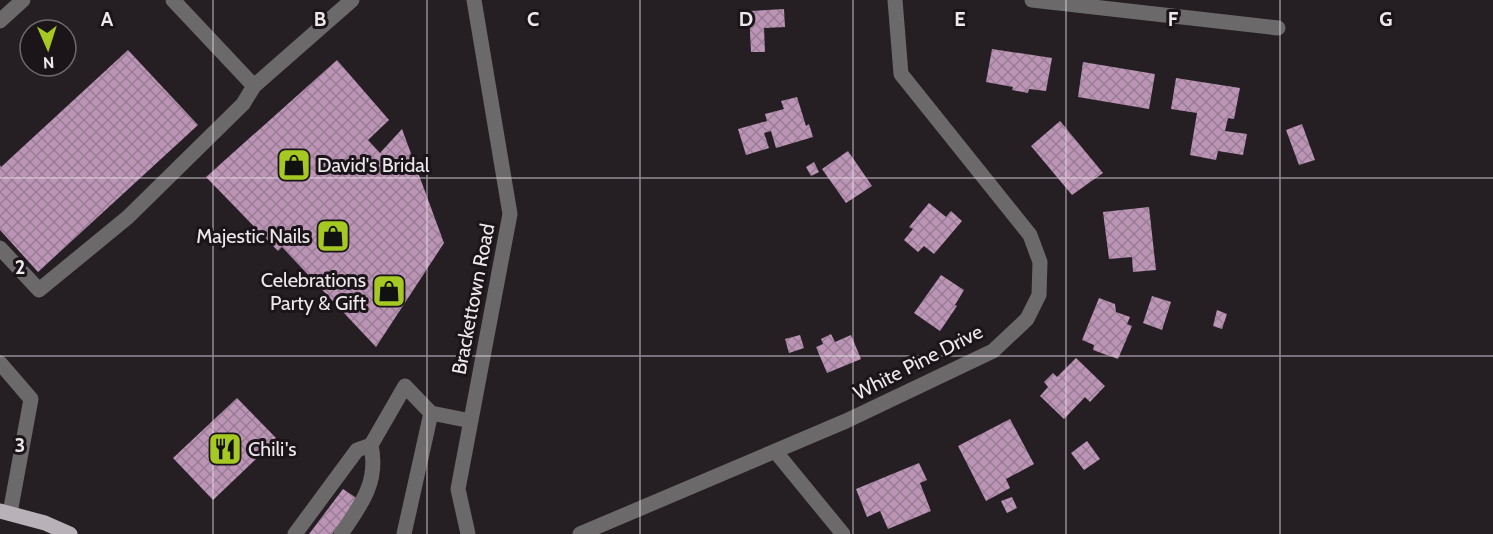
<svg xmlns="http://www.w3.org/2000/svg" width="1493" height="534" font-family="Cabin,sans-serif">
<style>
.building{fill:url(#building-cross-hatch)}
.lines{fill:none;stroke-linecap:round;stroke-linejoin:round}
.minor{stroke:#6c696b;stroke-width:15}
.major{stroke:#b8b1b7;stroke-width:15}
.grid{fill:none;stroke:#ede8ec;stroke-width:1.5;stroke-opacity:0.55}
.labels{text-anchor:middle;stroke-width:6;stroke-linejoin:round;paint-order:stroke}
.poi-label{font-size:20px;fill:#ede8ec;stroke:#1b151a;text-anchor:start}
.street-label{font-size:20px;fill:#ede8ec;stroke:#1b151a}
.grid-label{font-size:20px;text-anchor:middle;font-weight:bold;fill:#ede8ec;stroke:#1b151a;stroke-width:6;stroke-linejoin:round;paint-order:stroke}
</style>
<defs>
<pattern id="building-cross-hatch" width="8" height="8" patternUnits="userSpaceOnUse" patternTransform="scale(1.5)"><rect width="8" height="8" fill="#bc95b6"/><path d="M0 0l8 8M0 8l8-8" fill="none" stroke="#997d95"/></pattern>
</defs>
<rect width="100%" height="100%" fill="#251f24"/>
<!-- building -->
<path class="building" d="M784,9L785,27L764,28L765,52H751L749,11Z
M992,49L1052,58L1046,91L1029,89L1028,93L1012,90L1013,87L986,82Z
M128,50L198,125L38,272L0,230V165L1,167Z
M337,60L389,120L368,140L380,153L402,129L444,243L376,347L282,247L278,251L206,177Z
M1083,62L1155,74L1149,109L1078,97Z
M1176,78L1240,88L1234,119L1228,118L1225,131L1247,134L1243,155L1218,151L1216,160L1190,155L1197,113L1171,109Z
M797,97L806,126L809,124L813,137L776,148L771,131L764,133L769,148L746,155L738,129L767,121L765,114L784,109L781,101Z
M1060,121L1103,173L1072,195L1031,146Z
M1302,124L1315,160L1299,165L1286,130Z
M848,151L872,186L846,203L822,169Z
M814,162L819,172L811,176L806,167Z
M929,203L946,217L951,211L962,221L934,254L924,246L918,252L904,240L913,229L909,227Z
M1149,207L1156,270L1133,272L1132,257L1109,259L1103,212Z
M941,275L964,290L955,305L957,306L940,331L914,313Z
M1152,296L1171,302L1162,330L1143,323Z
M1099,298L1115,304L1116,312L1130,317L1127,324L1132,326L1118,359L1093,350L1094,345L1082,340Z
M1217,310L1227,314L1222,329L1213,326Z
M831,334L835,342L851,335L861,359L827,373L816,347L823,344L821,339Z
M800,335L804,348L789,353L785,339Z
M1076,358L1105,386L1090,402L1085,397L1064,419L1040,396L1048,387L1044,382L1053,373L1057,377Z
M237,398L277,439L213,500L173,458Z
M1010,419L1034,464L1006,479L1010,488L986,501L958,446Z
M1087,441L1100,459L1084,470L1071,453Z
M919,463L927,480L920,483L931,511L888,529L880,511L867,517L856,489Z
M343,489L358,499L332,534H309Z
M1012,497L1017,508L1007,513L1001,501Z"/>
<g class="lines">
<!-- minor -->
<path class="minor" d="M173,0L254,86L352,0
M1032,0L1278,28
M0,21L23,0
M0,248L39,290L128,217L243,104L254,86
M0,363L31,399L10,513
M775,451L843,534
M295,534L357,450L371,445L405,386L431,413
M341,534C361,505 379,482 371,445
M404,534L431,413L471,421
M468,534L458,489L510,214L474,0
M580,534L846,421L993,351L1027,319L1039,295L1040,262L1030,235L901,74L895,0"/>
<!-- major -->
<path class="major" d="M0,511L45,523L70,534"/>
</g>
<!-- grid -->
<path class="grid" d="M213,0V534M427,0V534M640,0V534M853,0V534M1066,0V534M1280,0V534M0,178H1493M0,356H1493"/>
<!-- icons -->
<defs>
<symbol id="shop-square" viewBox="-11 -11 22 22"><rect x="-9" y="-9" width="18" height="18" rx="4" fill="#a5c823" stroke="#1b151a"/><path d="M-5-2.5h2.3a2.7 3.5 0 0 1 5.4 0H5L5.5 6h-11ZM-1.5-2.5h3a1.5 2.3 0 0 0-3 0Z" fill="#111"/></symbol>
<symbol id="restaurant-square" viewBox="-11 -11 22 22"><rect x="-9" y="-9" width="18" height="18" rx="4" fill="#a5c823" stroke="#1b151a"/><path d="M-5-6h1v4h1v-4h1v4h1v-4h1v5L-1.5 .5V6h-2V.5L-5-1ZM5-6V6H3V1.5H1.5Q1.5-4 5-6Z" fill="#111"/></symbol>
</defs>
<g fill-rule="evenodd">
<use href="#shop-square" x="275" y="146" width="38" height="38"/>
<use href="#shop-square" x="314" y="217" width="38" height="38"/>
<use href="#shop-square" x="370" y="272" width="38" height="38"/>
<use href="#restaurant-square" x="206" y="430" width="38" height="38"/>
</g>
<g class="labels">
<!-- poi labels -->
<g class="poi-label">
<text x="317" y="172">David's Bridal</text>
<text x="310" y="243" text-anchor="end">Majestic Nails</text>
<text x="366" y="287" text-anchor="end">Celebrations<tspan x="366" dy="23">Party &amp; Gift</tspan></text>
<text x="248" y="456">Chili's</text>
</g>
<!-- street labels -->
<g class="street-label">
<text transform="translate(473 299) rotate(-79)" y="7">Brackettown Road</text>
<text transform="translate(918 362) rotate(-27)" y="7">White Pine Drive</text>
</g>
</g>
<g class="grid-label">
<text x="107" y="26">A</text>
<text x="320" y="26">B</text>
<text x="533" y="26">C</text>
<text x="746" y="26">D</text>
<text x="960" y="26">E</text>
<text x="1173" y="26">F</text>
<text x="1386" y="26">G</text>
<text x="20" y="274">2</text>
<text x="20" y="452">3</text>
</g>
<!-- north arrow -->
<g transform="translate(48 48) rotate(177)"><circle r="28" fill="#1b151a" stroke="#6f696e" stroke-width="1.5"/>
<path d="M0-4.5L10 22L0 15L-10 22Z" fill="#a5c823"/>
<text y="-9" font-size="16" font-weight="bold" text-anchor="middle" fill="#ede8ec">N</text>
</g>
</svg>
